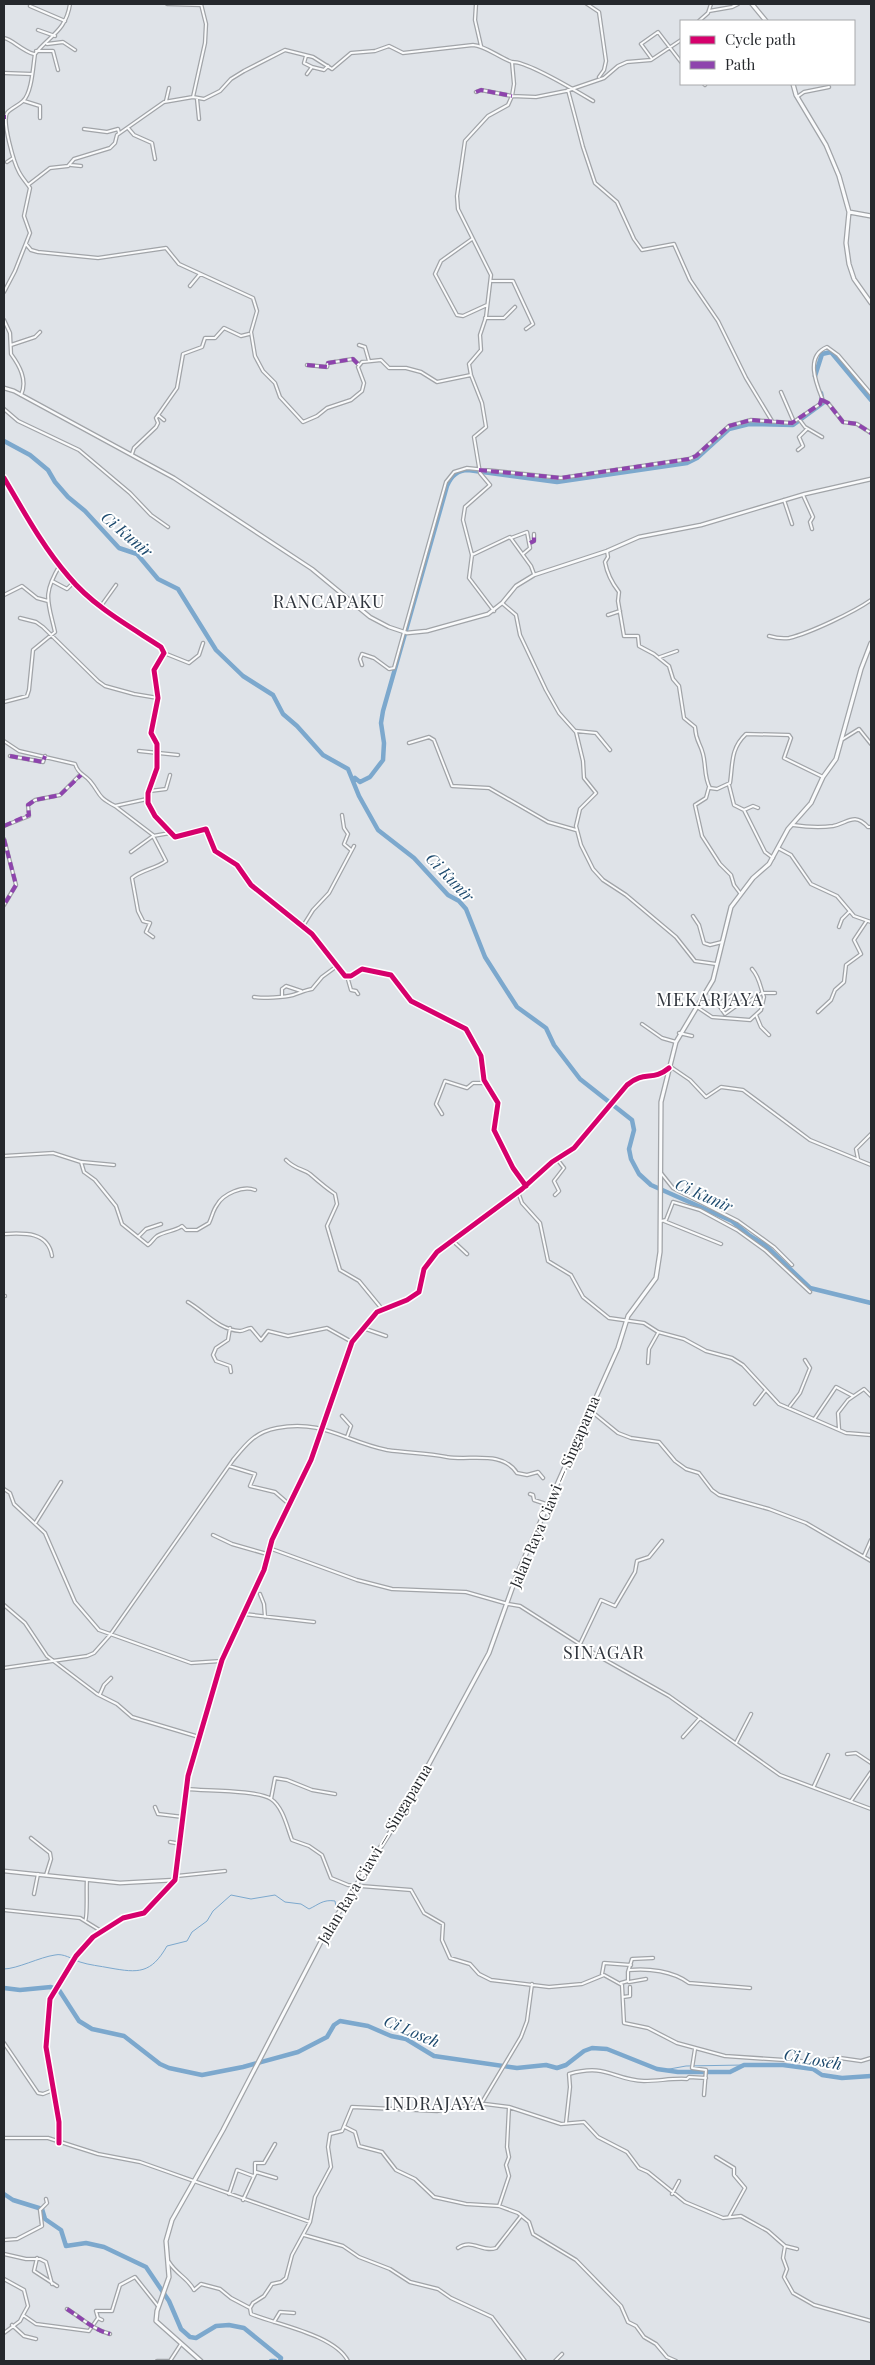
<svg xmlns="http://www.w3.org/2000/svg" width="875" height="2365" font-family="'Playfair Display',serif">
<style>
.lines{fill:none;stroke-linecap:round;stroke-linejoin:round}
.stream{stroke:#7ca8cd;stroke-width:1}
.river{stroke:#7ca8cd;stroke-width:4.5}
.minor-casing{stroke:#a1a4a8;stroke-width:4.5}
.tertiary-casing{stroke:#a1a4a8;stroke-width:5}
.secondary-casing{stroke:#a1a4a8;stroke-width:5.5}
.minor{stroke:#fafbfc;stroke-width:2}
.tertiary{stroke:#fafbfc;stroke-width:2.5}
.secondary{stroke:#fafbfc;stroke-width:3}
.quiet{stroke:#8e44ad;stroke-width:4;stroke-dasharray:8 4;stroke-linecap:butt}
.cycleway-casing{stroke:#fff;stroke-width:8}
.cycleway{stroke:#d6006c;stroke-width:5}
.labels{text-anchor:middle;stroke-width:4;stroke-linejoin:round;paint-order:stroke}
.street-label{font-size:15px;fill:#25282c;stroke:#fff}
.water-label{font-size:16px;font-style:italic;fill:#1d4a6e;stroke:#fff}
.quarter-label{font-size:18px;letter-spacing:1px;fill:#31363e;stroke:#fff}
</style>
<rect width="100%" height="100%" fill="#dfe3e8"/>
<g class="lines">
<!-- stream -->
<path class="stream" d="M4,1969C17,1969 40,1957 55,1955C63,1953 72,1959 80,1962C89,1965 100,1966 110,1968C138,1973 151,1974 167,1946L187,1941L192,1932L207,1921L213,1911L231,1895L251,1899L275,1895L285,1902L301,1904L309,1909C318,1905 323,1899 335,1901L336,1907
M664,2070L686,2066L744,2065"/>
<!-- river -->
<path class="river" d="M815,376L822,354L831,352L871,400
M4,441L30,455L48,470L55,482L68,497L85,511L119,548L137,554L158,579L178,589L216,650L243,676L273,695L283,714L297,726L323,755L348,769L359,796L378,830L414,858L448,895L459,901L466,909L485,957L517,1007L546,1028L554,1045L580,1079L632,1120L634,1130L629,1149L631,1159L639,1174L651,1185L732,1221L750,1236L765,1245L810,1288L871,1303
M355,778L360,782L370,777L383,760L384,743L381,723L383,711L447,486C451,476 457,470 468,470L557,482L687,463L697,458L729,429L749,424L793,425L823,403L821,393
M4,1988L20,1990L51,1987L59,1990L79,2021L92,2029L124,2036L160,2064L169,2068L202,2075L243,2067L298,2052L327,2037L334,2025L340,2021L368,2026L391,2036L406,2039L434,2056L517,2068L546,2065L557,2068L566,2065L584,2051L592,2048L607,2049L657,2069L678,2072H730L744,2065H783L813,2069L822,2075L842,2078L871,2076
M4,2194L13,2200L42,2209L45,2219L61,2230L66,2246L86,2243L104,2247L146,2267L169,2301L181,2329L190,2337L196,2338L216,2326L229,2325L244,2328L281,2358L280,2361
M271,2361H275"/>
<defs>
<path id="minor" d="M167,4L201,5
M476,4L475,20L481,46
M587,4L599,12L606,61L604,70L599,77
M30,6L65,21
M709,11L732,7L738,4
M699,21L708,13L711,4
M38,30L55,36
M4,38C12,39 22,51 34,54
M47,44L63,42L75,50
M36,51H53L58,70
M306,56L304,63L312,67
M652,59L641,44L658,32L681,62
M512,62C527,61 578,92 593,101
M4,73L32,74
M307,74L312,67L324,70L328,66
M704,84L705,85
M568,90L583,147L595,183L617,202L634,239L642,250L674,244L690,280L718,321L746,378L772,421
M476,92L481,90L512,96L508,105L488,116L465,141L457,196L458,209L491,275L486,317L480,335L481,350L469,364L471,375L482,403L486,427L474,437L480,473L490,485L465,507L463,520L472,555L469,578L494,611
M193,97L204,99L220,91L231,79L244,71L285,50L313,57L332,69L351,53L375,51L389,46L403,53L473,45C486,46 498,57 512,62L514,84L512,96L536,97L566,91L604,78L618,66L627,62L651,60L681,40
M797,97L804,92L829,87
M197,99L199,119
M24,101L40,106V118
M166,101L169,88
M128,128L134,135L152,143L155,159
M84,129L107,132L118,129L119,133
M7,162L13,158
M71,165L81,166
M28,185L50,168L68,166L74,159L110,148L115,143L117,135L164,102L193,97L205,43L206,24L201,4
M472,239L441,261L435,274L457,315L463,316L487,305
M26,244L31,250L38,252L98,258L166,248L179,264L253,298L257,311L251,332L255,356L263,371L275,383L280,397L303,422L317,416L327,408L351,400L362,391L364,383L358,367L362,362L381,360L389,368H406L421,372L437,382L471,375
M492,281H513L533,324L526,329
M190,286L200,274
M4,292L15,271L30,233L24,216L30,188C27,183 22,178 19,172C14,163 2,122 7,113C11,108 18,106 23,101C32,93 33,66 35,54C49,36 66,31 70,4
M485,318H504L515,307
M4,320L10,333L11,354C19,365 28,380 21,395
M11,345L35,337L40,332
M359,345L365,347L369,361
M307,365L327,367L328,363L353,359L359,365
M781,392L794,422
M822,400L828,403L843,422L857,424L871,433
M4,409L18,421L79,450L130,493L151,515L168,527
M158,415L164,420
M799,419L805,427L822,437
M798,450L803,446L799,437L807,429
M132,454L134,448L156,427L158,423L156,418L177,388L183,354L202,347L205,338H215L224,328L241,336L249,334
M4,478C24,512 43,547 69,577C94,607 129,626 161,647L164,653L154,670L158,698L151,733L157,744V768L148,793V803L155,816L175,837L206,829L215,851L237,865L251,885L312,934L345,976H351L362,969L391,975L411,1001L466,1029L481,1056L484,1080L498,1103L494,1130L513,1168L525,1186
M803,495L813,517L810,522L812,529
M784,500L792,524
M511,538L527,532L530,548L523,554
M530,543L534,541V534
M607,551L608,557L605,562C607,573 612,583 619,592L618,601L624,636H638L639,646L654,654L669,666L673,679L679,686L684,718L695,727C696,742 700,742 703,754C706,765 704,778 710,788L717,789L730,783C733,764 730,749 746,734L789,735L791,738L784,758L823,777
M472,555L510,537L531,566L534,574
M52,581L67,589L74,582
M4,595L22,586L37,598L48,601
M502,603L516,615L520,635L546,690L559,713L576,732L583,761L584,778L596,793L580,809L576,826L581,845L593,869L603,880L626,895L676,937L695,961L716,964
M101,606L116,585
M608,615L620,611
M20,618L36,622L43,627L98,681L105,686L134,694L158,698
M769,636C776,638 782,639 789,638C810,633 854,612 871,600
M164,653L189,663L199,655L203,643
M660,657L677,651
M362,665L360,659L362,654L374,658L389,669L394,668L446,482L454,472L467,468L561,478L689,459L696,456L729,426L751,420L792,423L820,404L822,398C816,383 805,356 827,347L838,355L871,394
M4,702L27,696L29,690L33,650L55,632C48,601 42,595 60,565
M576,731L596,733L610,750
M843,739L859,729L871,744
M4,741L19,751L75,764C79,775 83,773 90,781C101,794 96,796 115,806L147,799
M409,743L429,737L434,740L452,786L489,788L548,822L576,830
M139,751L178,755
M10,756L43,762L45,756
M729,785L734,805L744,810L765,852L773,858
M709,787L706,798L695,805L702,836L720,864L731,875L734,885L740,893
M150,791L166,789L170,775
M115,806L153,835
M744,810L753,806L758,808
M342,815L344,828L348,834L344,844L351,850
M793,825C806,827 820,828 833,826C848,823 854,812 868,827H871
M4,826L29,816L28,805L35,800L60,795L80,775
M4,839L16,885L4,905
M778,848L791,855L811,884L837,896L854,916L871,922
M131,852L153,836
M693,916L699,925L704,943L710,945L722,942
M303,926L313,910L329,893L354,846
M839,927L842,919L850,911
M153,937L146,932L150,923L143,921L138,911L132,878C141,870 155,869 166,861L153,836L170,833
M347,976L351,990L356,991L358,994
M282,996V989L286,986L301,991
M254,997C261,999 286,997 293,995C300,993 305,990 312,989L322,977L337,966
M702,1000L718,1004L733,995
M718,1004L725,1014L743,1001L748,1002L762,993H775
M697,1007L712,1017L750,1020L761,1010L764,997C760,987 760,978 752,969
M818,1012L831,1000L835,990L844,982L846,965L861,954L854,940L866,922
M756,1015L761,1027L769,1035
M642,1024L662,1038L676,1042
M679,1033L692,1036
M671,1067L690,1080L706,1097L721,1087L743,1090L810,1140L871,1165
M442,1114L436,1104L445,1081L467,1088L473,1083H485
M4,1156L53,1153L81,1162L84,1172L95,1180L116,1206L122,1224L148,1245C152,1242 154,1238 157,1236C165,1231 176,1231 182,1226L186,1230H197L209,1223C212,1217 213,1210 217,1205C223,1194 243,1185 255,1190
M858,1159L856,1149L871,1134
M286,1160C296,1170 302,1168 310,1174C318,1181 326,1188 335,1194L337,1204L327,1226L340,1270L359,1281L382,1309
M82,1162L114,1165
M661,1173L673,1188L738,1221L774,1247L792,1265
M518,1192L522,1203L540,1223L548,1261L571,1275L583,1297L609,1318L644,1323L658,1332L684,1339L706,1351L732,1358L743,1365L779,1404L846,1433L871,1435
M555,1195L559,1191L554,1181L564,1168L557,1159
M661,1221L666,1220L673,1202L700,1210L737,1230L766,1251L810,1292
M664,1221L721,1244
M4,1234C23,1233 48,1231 52,1256
M138,1237L146,1229L161,1224
M452,1240L467,1254
M4,1296H5
M188,1302C205,1312 219,1330 240,1331C244,1331 247,1328 251,1328L261,1340L268,1331L288,1336L327,1328L352,1342
M230,1328L228,1340L216,1348L213,1355L216,1361L230,1366L231,1372
M363,1328L386,1336
M648,1363L649,1349L658,1333
M755,1404L765,1391
M790,1406L800,1393L810,1368L805,1360
M591,1411L618,1433L631,1438L659,1442L675,1461L686,1469L699,1473L712,1490L719,1495L769,1509L806,1523L871,1561
M342,1416L351,1426L347,1437
M815,1418L836,1387L853,1396
M839,1429L838,1413L848,1400L864,1389L871,1396
M229,1466L255,1474L250,1486L275,1492L290,1505
M4,1489L10,1493L14,1504L45,1533L75,1602L99,1630L191,1663L221,1661
M530,1494L533,1495L534,1500L549,1505
M36,1522L61,1482
M213,1535L232,1544L267,1554
M269,1548L357,1580L392,1589L466,1592L508,1604L520,1606L600,1657L669,1696L780,1775L871,1809
M864,1556L871,1540
M260,1594L264,1604L265,1617
M4,1605L25,1623L47,1656L97,1694L117,1704L132,1717L199,1737
M244,1614L314,1622
M580,1644L601,1600L615,1606L635,1572L637,1561L649,1557L662,1541
M4,1668L87,1656L94,1653L110,1635L233,1460C246,1444 255,1432 277,1428C323,1419 346,1442 387,1450C407,1453 427,1453 447,1457C470,1461 502,1450 517,1473L527,1475L538,1472L543,1478
M100,1694L104,1685L111,1678
M683,1737L700,1718
M736,1743L751,1714
M847,1754L856,1753L871,1763
M814,1786L828,1755
M187,1789C205,1791 258,1790 271,1799C283,1807 287,1827 292,1840L309,1846L322,1855L331,1878L348,1885L411,1890L424,1913L443,1924L442,1940L450,1958L470,1964L479,1974L491,1980L549,1987L582,1984L604,1975L622,1985L624,2023L648,2028L677,2043L725,2056L814,2062L840,2058L861,2061L871,2058
M271,1799L275,1778L287,1780L312,1790L335,1794
M851,1801L871,1772
M155,1807L158,1814L183,1817
M31,1838L50,1853L51,1859L46,1875
M170,1842L181,1844
M177,1876L225,1871
M34,1894L38,1874
M4,1910L80,1918L101,1931
M85,1921C88,1917 86,1888 87,1880
M629,1970C648,1968 673,1971 689,1983L750,1988
M602,1974L604,1963L631,1965
M629,1982L646,1979
M621,1983L628,1981V1972L632,1959L653,1958
M623,1997L630,1996V1987
M4,2043L38,2093L43,2094L53,2090
M695,2049L692,2068L706,2070L704,2095
M481,2104L521,2037L527,2021L532,1984
M509,2107L507,2147L509,2157L506,2165L509,2176L499,2206L518,2213L529,2222L533,2234L576,2260L621,2306L628,2322L636,2326L644,2337L656,2344L667,2357L676,2361
M566,2123L570,2087L569,2074C607,2063 613,2080 644,2081C659,2081 672,2078 687,2079L689,2077L706,2078
M345,2127L355,2132L359,2146L382,2152L396,2170L415,2179L434,2197L466,2204L499,2206
M4,2138H48L98,2154L140,2162L310,2222
M59,2143V2122L46,2047L50,1999L76,1956L93,1937L123,1918L144,1913L175,1880
M716,2157L734,2168V2175L745,2188L729,2217
M255,2173V2163H264L275,2144
M229,2194L237,2170L253,2176
M672,2194L679,2181
M243,2200L256,2172L276,2178
M304,2235L343,2246L359,2257L390,2269L410,2282L438,2289L451,2298L492,2317L525,2361
M4,2240L17,2239L42,2226L40,2210L47,2203L46,2199
M785,2246L783,2258L787,2269L784,2277L793,2293L814,2305L871,2321
M458,2248C472,2238 482,2253 496,2248L521,2216
M4,2254L26,2259H40L46,2262L52,2284
M37,2258L34,2271L57,2286
M169,2262C177,2275 187,2277 194,2290L201,2284L220,2289L231,2298L250,2308
M4,2279L24,2290L28,2306L23,2315
M67,2309C83,2319 92,2329 110,2334
M98,2318L102,2320
M274,2322L280,2312L294,2313
M12,2325L24,2336L36,2339
M4,2333L20,2321L23,2315L36,2324L89,2331L98,2318L96,2311H112L120,2285L135,2277L158,2306
M157,2361H170
M170,2361L181,2344
M348,2361C335,2335 278,2325 251,2314L250,2308L253,2303L264,2296L272,2284L281,2282L286,2278L292,2255L310,2222L315,2197L331,2167L328,2147L330,2134L342,2131L352,2107L437,2111L477,2103L509,2107L561,2124L584,2122L598,2137L627,2152L639,2168L648,2172L685,2202L723,2218L741,2216L768,2231L785,2246L797,2249
M555,2361L562,2354"/>
<path id="tertiary" d="M4,388L14,391L174,478L312,569L370,617L389,627L407,633L427,631L488,614L502,603L516,586L534,575L607,551L639,537L701,525L805,494L871,479
M4,1871L120,1883L175,1880L188,1776L222,1660L264,1570L272,1540L311,1460L352,1342L377,1312L407,1300L419,1292L424,1269L437,1252L522,1189L552,1162L574,1148L627,1085C645,1070 652,1082 669,1068"/>
<path id="secondary" d="M752,4L766,21
M793,84L796,95L826,145L839,176L849,212L846,243L849,264L854,279L871,303
M849,212L871,216
M201,2361L156,2321L157,2311L169,2277L166,2241L172,2220L223,2130L325,1934L403,1812L489,1653L518,1572L618,1348L628,1316L656,1278L660,1252L661,1102L676,1042L713,980L731,907L753,878L769,864L788,829L811,803L823,777L836,759L861,669L871,643"/>
</defs>
<!-- minor casing -->
<use href="#minor" class="minor-casing"/>
<!-- tertiary casing -->
<use href="#tertiary" class="tertiary-casing"/>
<!-- secondary casing -->
<use href="#secondary" class="secondary-casing"/>
<!-- minor -->
<use href="#minor" class="minor"/>
<!-- tertiary -->
<use href="#tertiary" class="tertiary"/>
<!-- secondary -->
<use href="#secondary" class="secondary"/>
<!-- quiet -->
<path class="quiet" d="M476,92L481,90L512,96
M4,117H6
M307,365L327,367L328,363L353,359L359,365
M822,400L828,403L843,422L857,424L871,433
M479,470L561,478L689,459L696,456L729,426L751,420L792,423L820,404L822,397
M530,543L534,541V534
M10,756L43,762L45,756
M4,826L29,815L28,805L35,800L60,795L81,775
M4,839L16,885L4,905
M67,2309C83,2319 92,2329 110,2334"/>
<defs>
<path id="cycleway" d="M4,478C24,512 43,547 69,577C94,607 129,626 161,647L164,653L154,670L158,698L151,733L157,744V768L148,793V803L155,816L175,837L206,829L215,851L237,865L251,885L312,934L345,976H351L362,969L391,975L411,1001L466,1029L481,1056L484,1080L498,1103L494,1130L513,1168L526,1186
M59,2143V2122L46,2047L50,1999L76,1956L93,1937L123,1918L144,1913L175,1880L188,1776L222,1660L264,1570L272,1540L311,1460L352,1342L377,1312L407,1300L419,1292L424,1269L437,1252L522,1189L552,1162L574,1148L627,1085C645,1070 652,1082 669,1068"/>
</defs>
<!-- cycleway casing -->
<use href="#cycleway" class="cycleway-casing"/>
<!-- cycleway -->
<use href="#cycleway" class="cycleway"/>
</g>
<g class="labels">
<!-- street labels -->
<g class="street-label">
<text transform="translate(555 1492) rotate(-67)" y="5">Jalan Raya Ciawi — Singaparna</text>
<text transform="translate(375 1854) rotate(-59)" y="5">Jalan Raya Ciawi — Singaparna</text>
</g>
<!-- water labels -->
<g class="water-label">
<text transform="translate(127 534) rotate(40)" y="6">Ci Kunir</text>
<text transform="translate(450 877) rotate(46)" y="6">Ci Kunir</text>
<text transform="translate(704 1195) rotate(24)" y="6">Ci Kunir</text>
<text transform="translate(412 2031) rotate(23)" y="6">Ci Loseh</text>
<text transform="translate(813 2059) rotate(10)" y="6">Ci Loseh</text>
</g>
<!-- quarter labels -->
<g class="quarter-label">
<text x="329" y="608">RANCAPAKU</text>
<text x="710" y="1006">MEKARJAYA</text>
<text x="604" y="1659">SINAGAR</text>
<text x="435" y="2110">INDRAJAYA</text>
</g>
</g>
<!-- border -->
<rect width="875" height="2365" fill="none" stroke="#25282c" stroke-width="10"/>
<!-- legend -->
<rect x="680" y="20" width="175" height="65" fill="#ffffff" stroke="#a8a9ab"/>
<rect x="690" y="36" width="25" height="8" fill="#d6006c" stroke="#a8a9ab"/>
<text x="725" y="45" font-size="15" fill="#25282c">Cycle path</text>
<rect x="690" y="61" width="25" height="8" fill="#8e44ad" stroke="#a8a9ab"/>
<text x="725" y="70" font-size="15" fill="#25282c">Path</text>
</svg>
